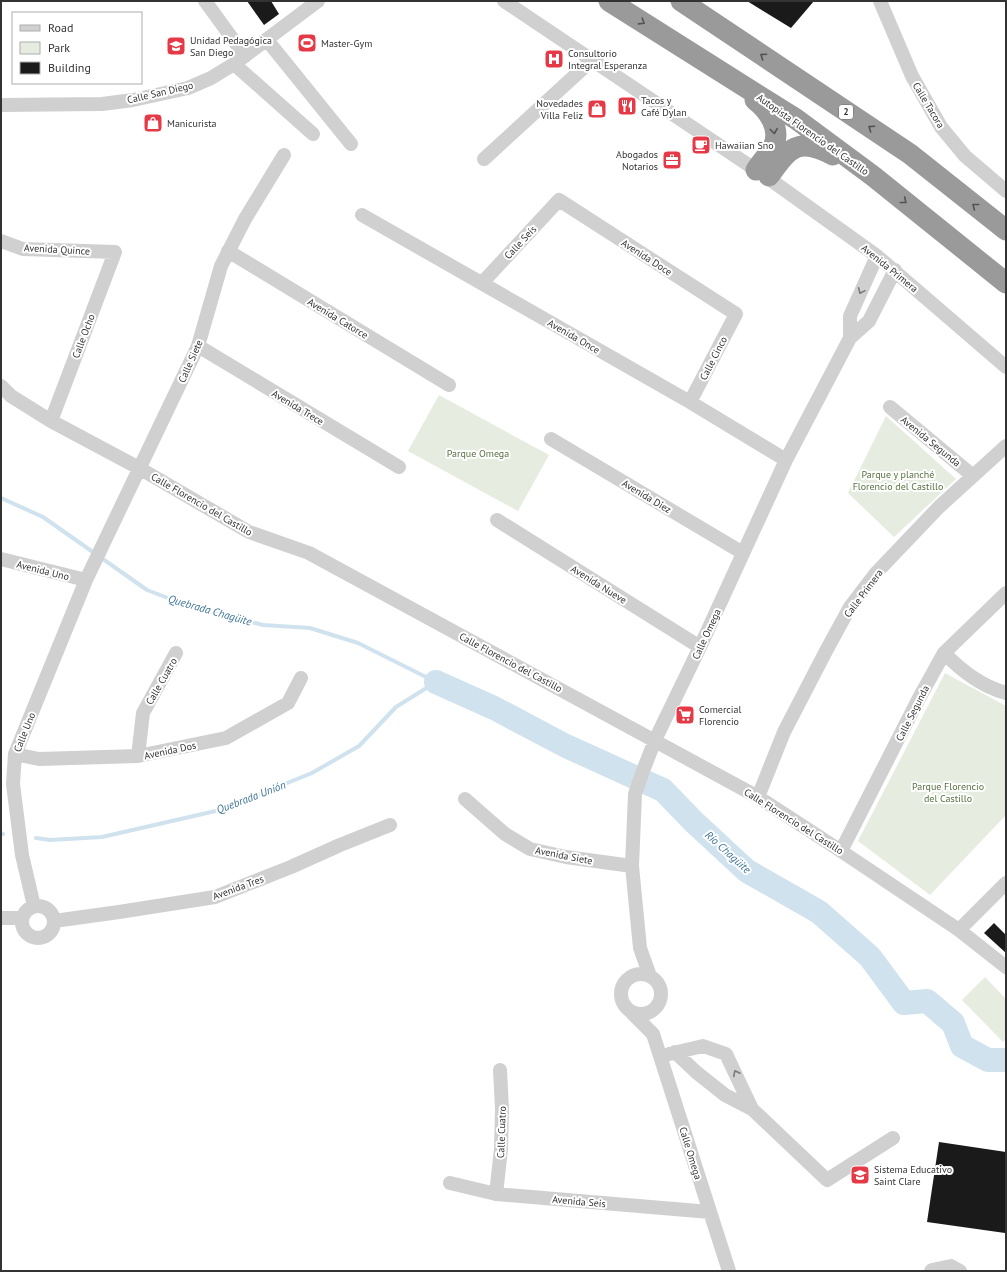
<svg xmlns="http://www.w3.org/2000/svg" width="1007" height="1272" font-family="'PT Sans',sans-serif">
<style>
.green{fill:#e6ecdf}
.lines{fill:none;stroke-linecap:round;stroke-linejoin:round}
.stream{stroke:#cfe2ee;stroke-width:4}
.river{stroke:#cfe2ee;stroke-width:24}
.building{fill:#1a1a1a}
.minor{stroke:#d0d0d0;stroke-width:14}
.highway{stroke:#9a9a9a;stroke-width:21}
.oneway{stroke:#525252}
.oneway2{stroke:#7a7a7a}
.labels{text-anchor:middle;stroke-width:4;stroke-linejoin:round;paint-order:stroke}
.shield{fill:#fff;stroke:#707070;stroke-width:1}
.shield-label{font-size:9px;font-weight:bold;fill:#333}
.poi-label{font-size:10px;fill:#333;stroke:#fff;text-anchor:start}
.street-label{font-size:10px;fill:#333;stroke:#fff}
.park-label{font-size:10px;fill:#56703f;stroke:#fff}
.water-label{font-size:11px;font-style:italic;fill:#3f7597;stroke:#fff}
</style>
<rect width="100%" height="100%" fill="#fff"/>
<!-- green -->
<path class="green" d="M439,395L549,455L518,511L408,451Z
M886,416L956,479L894,537L848,493Z
M945,673L1006,706V815L930,895L858,841Z
M985,977L1006,999V1039L1003,1042L962,1000Z"/>
<g class="lines">
<!-- stream -->
<path class="stream" d="M1,498L43,517L147,590L189,606L263,625L310,628L358,643L436,682
M1,833L3,834
M36,838L50,840L102,837L220,810L312,773L359,746L396,707L436,682"/>
<!-- river -->
<path class="river" d="M436,682L494,708L566,746L663,790L694,822L747,871L819,912L870,957L904,1003L927,1001L953,1023L962,1046L988,1060H1006"/>
</g>
<!-- building -->
<path class="building" d="M247,1H271L279,14L264,25Z
M747,1H814L791,28Z
M994,923L1006,935V953L984,933Z
M939,1142L1006,1152V1225L1005,1233L927,1222Z"/>
<g class="lines">
<!-- minor -->
<path class="minor" d="M205,1L245,56
M504,1L768,178L877,256L1006,367
M880,1L912,76L941,127L965,156L1006,191
M267,40L351,144
M234,64L313,134
M1,105L102,104L133,100L188,88L211,78L234,64L318,1
M484,159L592,60
M362,215L690,402L786,460
M1,241L23,249L115,252L51,421
M228,251L449,385
M482,283L559,200L736,314L690,402
M850,338V316L877,256
M198,346L399,467
M1,386L11,396L51,421L139,468L249,532L309,553L758,797L841,851L959,930L1006,967
M890,407L973,476
M551,439L743,553
M497,520L700,647
M1,559L86,580
M944,653C962,671 981,686 1006,693
M15,754L39,759L138,756L226,738L288,703L301,678
M138,756L143,713L176,653
M758,797L784,732L826,651L850,607L876,573L939,507L1006,446
M465,799L505,834L530,849L566,857L632,866
M841,851L918,700L944,653L1006,593
M22 922a16 16 0 1 1 32 0a16 16 0 1 1-32 0Z
M34,906L22,855L13,784L15,754L86,580L198,346L221,266L245,219L284,155
M1,918H21
M54,921L119,912L215,897L291,867L340,845L390,825
M959,930L1006,883
M621 994a20 20 0 1 1 40 0a20 20 0 1 1-40 0Z
M650,976L640,948L632,866L635,794L643,771L655,740L700,647L786,460L850,338L869,321L895,270
M632,1013L653,1034L729,1271
M675,1052L696,1072L725,1095L752,1109L827,1180L893,1138
M669,1054L703,1046L726,1054L752,1109
M450,1183L496,1194L710,1212
M496,1194L501,1149L502,1109L500,1070
M931,1271L932,1270L951,1266L960,1271"/>
<!-- highway -->
<path class="highway" d="M609,1L796,119L873,176L1006,283
M681,1L910,154L1006,230
M755,100C768,110 782,129 773,147C768,155 761,162 756,170
M769,176C789,148 798,136 833,155"/>
</g>
<!-- one-way arrows -->
<defs><path id="oneway-chevron" d="M-2-3.5L2.5 0L-2 3.5" fill="none" stroke-width="1.6" stroke-linecap="round" stroke-linejoin="round"/></defs>
<g class="oneway">
<use href="#oneway-chevron" transform="translate(642 22) rotate(32)"/>
<use href="#oneway-chevron" transform="translate(763 56) rotate(-146)"/>
<use href="#oneway-chevron" transform="translate(871 128) rotate(-146)"/>
<use href="#oneway-chevron" transform="translate(774 131) rotate(83)"/>
<use href="#oneway-chevron" transform="translate(904 201) rotate(39)"/>
<use href="#oneway-chevron" transform="translate(975 206) rotate(-142)"/>
</g>
<g class="oneway2">
<use href="#oneway-chevron" transform="translate(861 291) rotate(114)"/>
<use href="#oneway-chevron" transform="translate(736 1073) rotate(-117)"/>
</g>
<!-- icons -->
<defs>
<symbol id="stadium-square" viewBox="-11 -11 22 22"><rect x="-9" y="-9" width="18" height="18" rx="4" fill="#e63946" stroke="#fff"/><path d="M0-5a6.5 5 0 1 0 0 10a6.5 5 0 1 0 0-10ZM-3.5-1.8h7v3.6h-7Z" fill="#fff"/></symbol>
<symbol id="school-square" viewBox="-11 -11 22 22"><rect x="-9" y="-9" width="18" height="18" rx="4" fill="#e63946" stroke="#fff"/><path d="M0-5L7-2L0 1L-7-2ZM-4 1L0 2.5L4 1V4Q0 6-4 4Z" fill="#fff"/></symbol>
<symbol id="hospital-square" viewBox="-11 -11 22 22"><rect x="-9" y="-9" width="18" height="18" rx="4" fill="#e63946" stroke="#fff"/><path d="M-5-5h3v3.5h4V-5h3V5h-3V1.5h-4V5h-3Z" fill="#fff"/></symbol>
<symbol id="restaurant-square" viewBox="-11 -11 22 22"><rect x="-9" y="-9" width="18" height="18" rx="4" fill="#e63946" stroke="#fff"/><path d="M-5-6h1v4h1v-4h1v4h1v-4h1v5L-1.5 .5V6h-2V.5L-5-1ZM5-6V6H3V1.5H1.5Q1.5-4 5-6Z" fill="#fff"/></symbol>
<symbol id="shop-square" viewBox="-11 -11 22 22"><rect x="-9" y="-9" width="18" height="18" rx="4" fill="#e63946" stroke="#fff"/><path d="M-5-2.5h2.3a2.7 3.5 0 0 1 5.4 0H5L5.5 6h-11ZM-1.5-2.5h3a1.5 2.3 0 0 0-3 0Z" fill="#fff"/></symbol>
<symbol id="cafe-square" viewBox="-11 -11 22 22"><rect x="-9" y="-9" width="18" height="18" rx="4" fill="#e63946" stroke="#fff"/><path d="M-5.5-4.5H6V0H3Q3 3.5 0 3.5H-2.5Q-5.5 3.5-5.5 0ZM3-3.2v2h1.7v-2ZM-6 4.5H4V6H-6Z" fill="#fff"/></symbol>
<symbol id="office-square" viewBox="-11 -11 22 22"><rect x="-9" y="-9" width="18" height="18" rx="4" fill="#e63946" stroke="#fff"/><path d="M-6-3h4V-5.5h4V-3h4V5H-6ZM-1-4.5V-3h2v-1.5ZM-6 0V1H6V0Z" fill="#fff"/></symbol>
<symbol id="supermarket-square" viewBox="-11 -11 22 22"><rect x="-9" y="-9" width="18" height="18" rx="4" fill="#e63946" stroke="#fff"/><path d="M-6-5.5h2.5l.6 2H6L4.5 2H-2.5L-4.4-4H-6ZM-1.5 3.2a1.3 1.3 0 1 0 .1 0ZM3 3.2a1.3 1.3 0 1 0 .1 0Z" fill="#fff"/></symbol>
</defs>
<g fill-rule="evenodd">
<use href="#stadium-square" x="296" y="32" width="22" height="22"/>
<use href="#school-square" x="165" y="35" width="22" height="22"/>
<use href="#hospital-square" x="543" y="48" width="22" height="22"/>
<use href="#restaurant-square" x="616" y="95" width="22" height="22"/>
<use href="#shop-square" x="586" y="98" width="22" height="22"/>
<use href="#shop-square" x="142" y="112" width="22" height="22"/>
<use href="#cafe-square" x="690" y="134" width="22" height="22"/>
<use href="#office-square" x="661" y="149" width="22" height="22"/>
<use href="#supermarket-square" x="674" y="704" width="22" height="22"/>
<use href="#school-square" x="849" y="1164" width="22" height="22"/>
</g>
<g class="labels">
<!-- shield labels -->
<rect class="shield" x="839" y="105" width="14" height="14" rx="3"/>
<g class="shield-label">
<text x="846" y="115">2</text>
</g>
<!-- poi labels -->
<g class="poi-label">
<text x="190" y="44">Unidad Pedagógica<tspan x="190" dy="12">San Diego</tspan></text>
<text x="321" y="47">Master-Gym</text>
<text x="568" y="57">Consultorio<tspan x="568" dy="12">Integral Esperanza</tspan></text>
<text x="641" y="104">Tacos y<tspan x="641" dy="12">Café Dylan</tspan></text>
<text x="583" y="107" text-anchor="end">Novedades<tspan x="583" dy="12">Villa Feliz</tspan></text>
<text x="167" y="127">Manicurista</text>
<text x="715" y="149">Hawaiian Sno</text>
<text x="658" y="158" text-anchor="end">Abogados<tspan x="658" dy="12">Notarios</tspan></text>
<text x="699" y="713">Comercial<tspan x="699" dy="12">Florencio</tspan></text>
<text x="874" y="1173">Sistema Educativo<tspan x="874" dy="12">Saint Clare</tspan></text>
</g>
<!-- street labels -->
<g class="street-label">
<text transform="translate(160 92) rotate(-13)" y="4">Calle San Diego</text>
<text transform="translate(929 105) rotate(59)" y="4">Calle Tacora</text>
<text transform="translate(813 134) rotate(35)" y="4">Autopista Florencio del Castillo</text>
<text transform="translate(520 242) rotate(-47)" y="4">Calle Seís</text>
<text transform="translate(57 249) rotate(3)" y="4">Avenida Quince</text>
<text transform="translate(647 257) rotate(33)" y="4">Avenida Doce</text>
<text transform="translate(890 268) rotate(39)" y="4">Avenida Primera</text>
<text transform="translate(338 318) rotate(31)" y="4">Avenida Catorce</text>
<text transform="translate(83 336) rotate(-69)" y="4">Calle Ocho</text>
<text transform="translate(574 336) rotate(30)" y="4">Avenida Once</text>
<text transform="translate(713 358) rotate(-63)" y="4">Calle Cinco</text>
<text transform="translate(190 361) rotate(-66)" y="4">Calle Siete</text>
<text transform="translate(298 407) rotate(31)" y="4">Avenida Trece</text>
<text transform="translate(931 441) rotate(39)" y="4">Avenida Segunda</text>
<text transform="translate(647 496) rotate(31)" y="4">Avenida Diez</text>
<text transform="translate(202 504) rotate(30)" y="4">Calle Florencio del Castillo</text>
<text transform="translate(43 570) rotate(14)" y="4">Avenida Uno</text>
<text transform="translate(599 584) rotate(32)" y="4">Avenida Nueve</text>
<text transform="translate(863 593) rotate(-53)" y="4">Calle Primera</text>
<text transform="translate(706 634) rotate(-65)" y="4">Calle Omega</text>
<text transform="translate(511 662) rotate(28)" y="4">Calle Florencio del Castillo</text>
<text transform="translate(161 681) rotate(-60)" y="4">Calle Cuatro</text>
<text transform="translate(912 713) rotate(-63)" y="4">Calle Segunda</text>
<text transform="translate(24 732) rotate(-68)" y="4">Calle Uno</text>
<text transform="translate(170 750) rotate(-12)" y="4">Avenida Dos</text>
<text transform="translate(794 821) rotate(32)" y="4">Calle Florencio del Castillo</text>
<text transform="translate(564 855) rotate(11)" y="4">Avenida Siete</text>
<text transform="translate(238 887) rotate(-20)" y="4">Avenida Tres</text>
<text transform="translate(501 1132) rotate(-88)" y="4">Calle Cuatro</text>
<text transform="translate(691 1153) rotate(73)" y="4">Calle Omega</text>
<text transform="translate(579 1201) rotate(5)" y="4">Avenida Seis</text>
</g>
<!-- park labels -->
<g class="park-label">
<text x="478" y="457">Parque Omega</text>
<text x="898" y="478">Parque y planché<tspan x="898" dy="12">Florencio del Castillo</tspan></text>
<text x="948" y="790">Parque Florencio<tspan x="948" dy="12">del Castillo</tspan></text>
</g>
<!-- water labels -->
<g class="water-label">
<text transform="translate(210 610) rotate(16)" y="4">Quebrada Chagüite</text>
<text transform="translate(251 797) rotate(-21)" y="4">Quebrada Unión</text>
<text transform="translate(728 852) rotate(42)" y="4">Río Chagüite</text>
</g>
</g>
<!-- border -->
<rect width="1007" height="1272" fill="none" stroke="#333333" stroke-width="4"/>
<!-- legend -->
<rect x="12" y="12" width="130" height="72" fill="#ffffff" stroke="#adadad"/>
<rect x="20" y="25" width="20" height="6" fill="#d0d0d0" stroke="#adadad"/>
<text x="48" y="32" font-size="12" fill="#333333">Road</text>
<rect x="20" y="42" width="20" height="12" fill="#e6ecdf" stroke="#adadad"/>
<text x="48" y="52" font-size="12" fill="#333333">Park</text>
<rect x="20" y="62" width="20" height="12" fill="#1a1a1a" stroke="#adadad"/>
<text x="48" y="72" font-size="12" fill="#333333">Building</text>
</svg>
